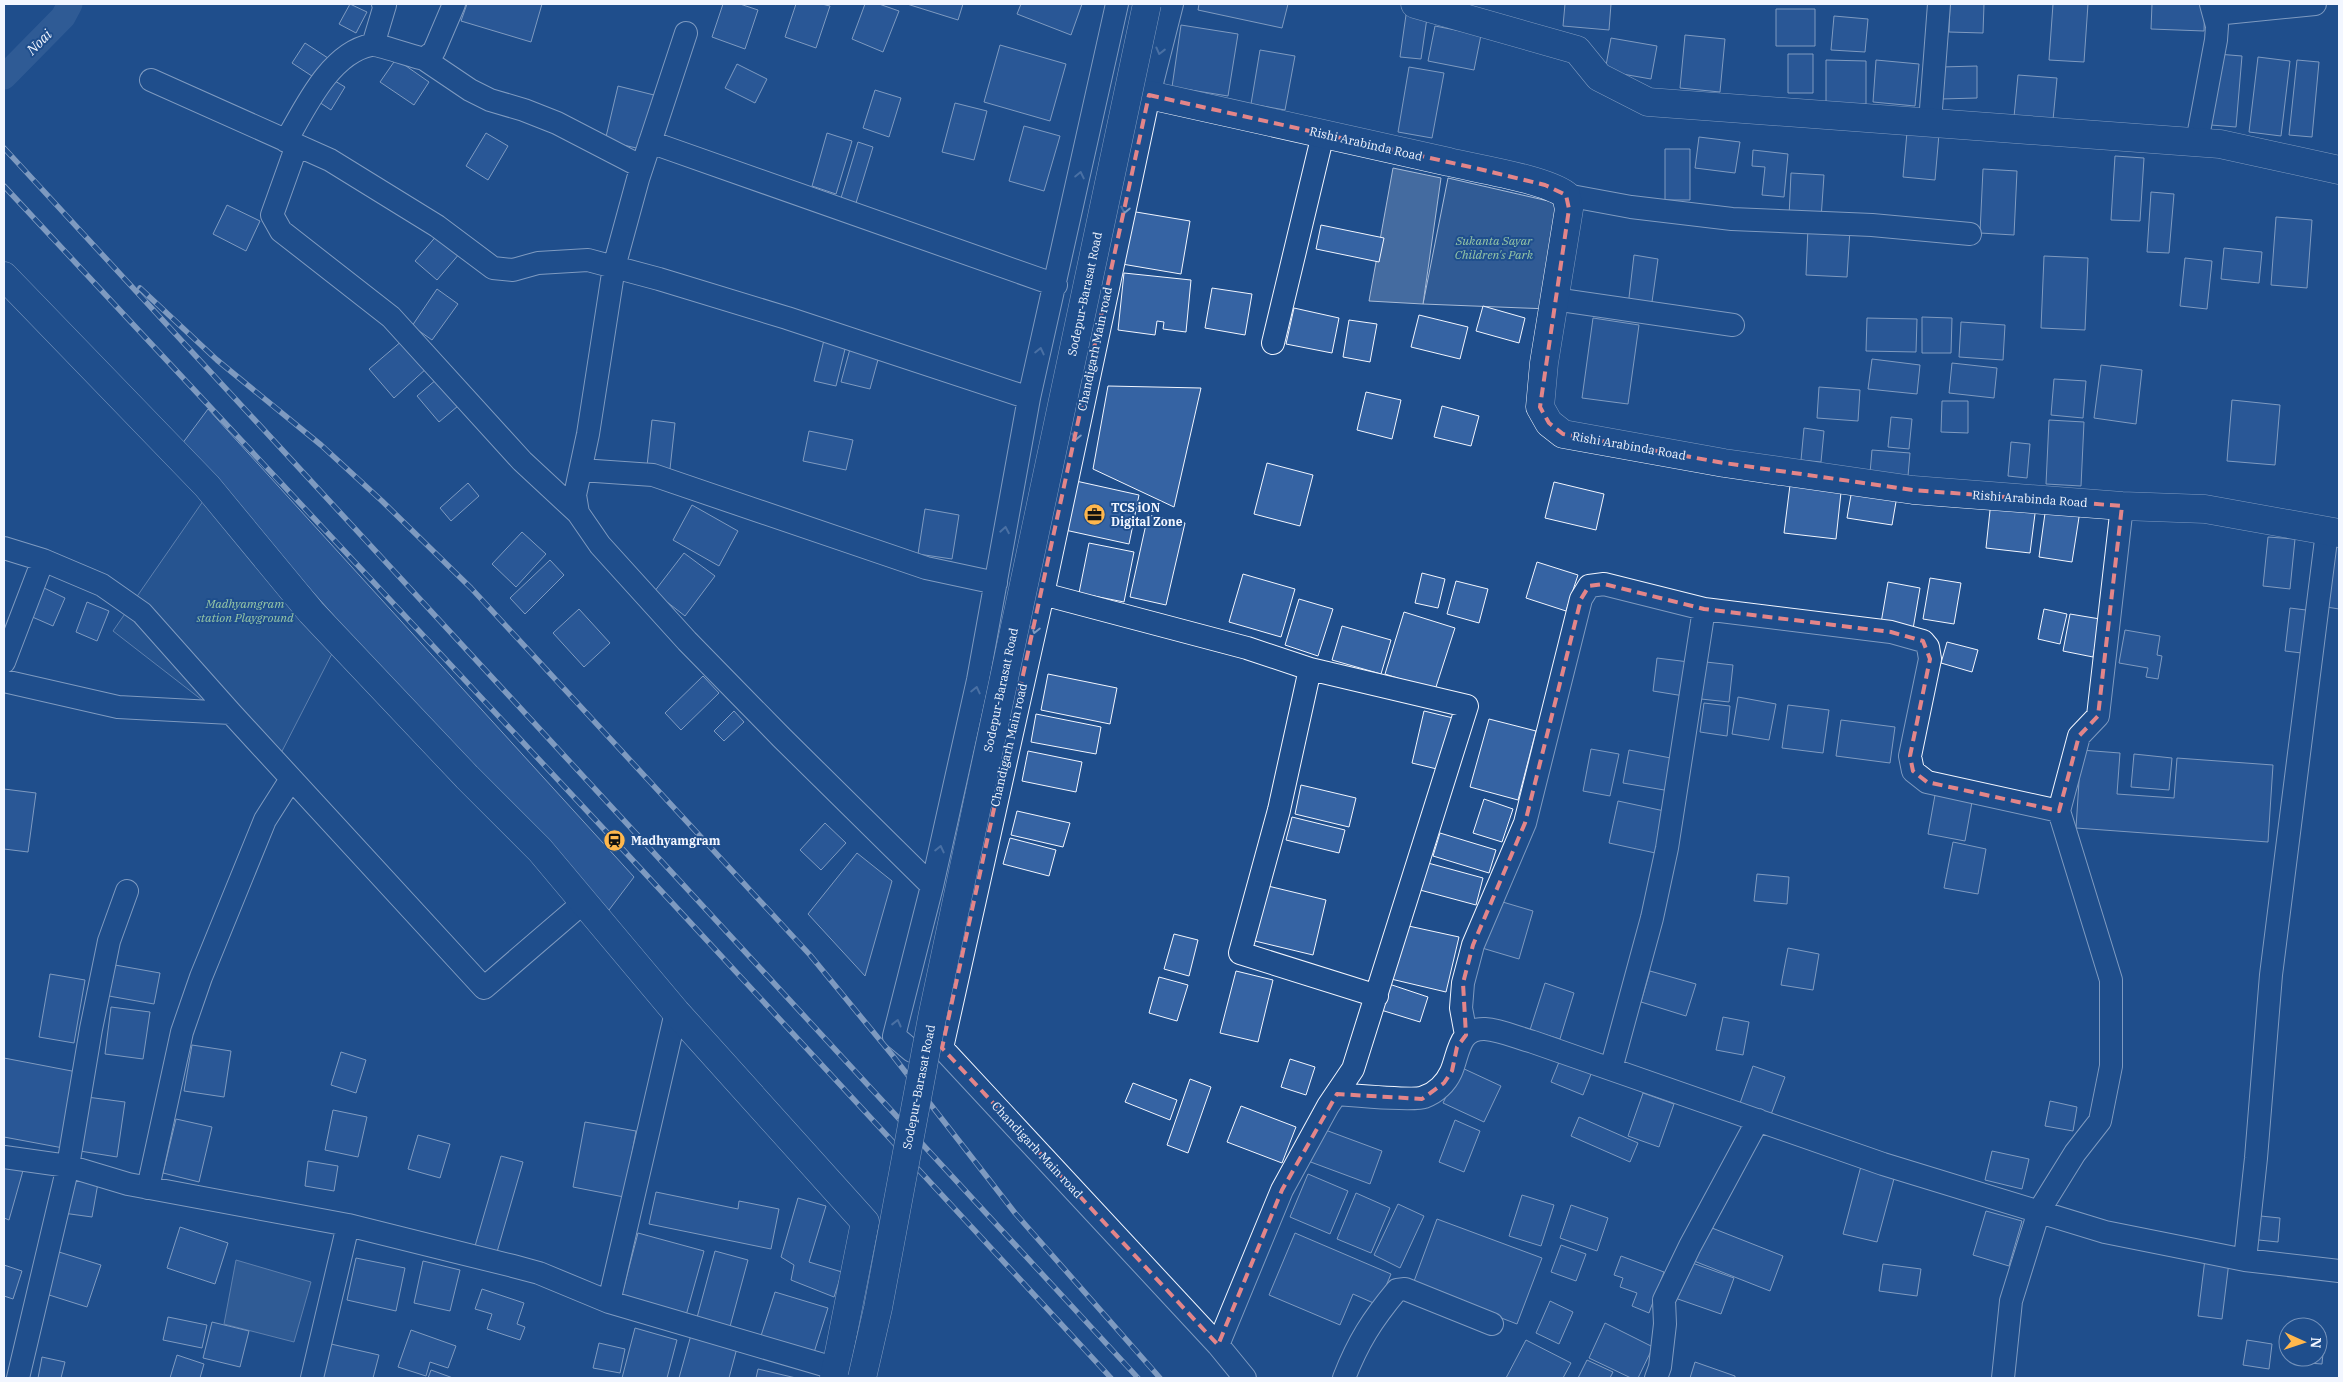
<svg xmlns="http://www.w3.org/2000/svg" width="2343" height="1382" font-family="'IBM Plex Serif',serif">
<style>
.green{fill:#305b95;stroke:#a8bbd7}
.water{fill:#446ba0;stroke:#a8bbd7}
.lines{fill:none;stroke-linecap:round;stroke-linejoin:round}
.canal{stroke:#446ba0;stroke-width:25}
.building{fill:#3563a3;stroke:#f2f6ff}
.street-casing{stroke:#f2f6ff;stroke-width:24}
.secondary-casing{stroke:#f2f6ff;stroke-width:29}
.street{stroke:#1f4e8c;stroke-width:22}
.secondary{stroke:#1f4e8c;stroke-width:28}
.rail-casing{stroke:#f2f6ff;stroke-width:5.5}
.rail{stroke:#1f4e8c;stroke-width:4;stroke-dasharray:11;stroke-linecap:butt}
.primary-bridge-casing{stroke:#f2f6ff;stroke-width:29;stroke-linecap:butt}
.primary-bridge{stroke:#1f4e8c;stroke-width:28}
.oneway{stroke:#7e9ac0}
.marked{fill:none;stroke:#e38589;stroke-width:4;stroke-dasharray:10 6;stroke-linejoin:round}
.labels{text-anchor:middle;stroke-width:4;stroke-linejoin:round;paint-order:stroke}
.street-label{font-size:12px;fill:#f2f6ff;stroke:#1f4e8c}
.park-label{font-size:12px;font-style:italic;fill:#97c8a6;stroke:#1f4e8c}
.poi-label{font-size:12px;font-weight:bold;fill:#f2f6ff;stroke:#1f4e8c;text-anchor:start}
.water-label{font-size:14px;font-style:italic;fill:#f2f6ff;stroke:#1f4e8c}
</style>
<rect width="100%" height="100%" fill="#1f4e8c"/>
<!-- green -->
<path class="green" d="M1448,178L1557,203L1549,309L1423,304Z
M235,455L361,597L278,759L113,631Z"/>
<!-- water -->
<path class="water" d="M1393,168L1441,178L1423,304L1369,301Z
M236,1260L311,1282L294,1342L224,1324Z"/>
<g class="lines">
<!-- canal -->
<path class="canal" d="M4,77L63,17L70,4"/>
</g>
<!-- building -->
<path class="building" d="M350,4L367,12L356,33L339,24Z
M467,4H542L531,42L461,21Z
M723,4H740L758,10L745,49L712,37Z
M796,4H822L830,6L816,48L785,37Z
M865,4H879L899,11L883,52L852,39Z
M907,4H963L958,20Z
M1021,4H1082L1071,35L1017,14Z
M1199,4H1288L1282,28L1198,10Z
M1565,4H1611L1609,30L1563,26Z
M1950,4H1984L1983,33L1949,32Z
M2053,4H2088L2084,62L2049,60Z
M2152,4H2205L2204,31L2151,29Z
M1407,8L1428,11L1421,59L1400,57Z
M1776,9H1815V46H1776Z
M1834,16L1868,19L1865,52L1831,50Z
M1181,25L1238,34L1228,96L1172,87Z
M1435,26L1481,35L1474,70L1428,61Z
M1685,35L1725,39L1720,92L1680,88Z
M1611,38L1657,46L1651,79L1605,71Z
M305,43L331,60L318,80L292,63Z
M1000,45L1066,64L1050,121L984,102Z
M1260,50L1295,56L1285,110L1251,104Z
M1788,54H1813V93H1788Z
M2217,54L2242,56L2236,127L2211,125Z
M2258,57L2290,61L2281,136L2249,132Z
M396,59L429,82L414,105L380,82Z
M1826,60L1866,61V104L1826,103Z
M1876,60L1919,64L1915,106L1873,102Z
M2297,60L2319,62L2312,137L2289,135Z
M737,64L767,79L755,103L725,88Z
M1977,66V98L1941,99V67Z
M1409,67L1444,73L1432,138L1398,132Z
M2018,75L2057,78L2053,120L2014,117Z
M330,78L345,87L331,110L316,100Z
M618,86L654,95L641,149L605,141Z
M875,90L901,98L889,137L863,128Z
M955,103L987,111L974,160L942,152Z
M1024,126L1060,136L1044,191L1009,181Z
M1907,132L1939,134L1935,180L1903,177Z
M486,133L508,146L488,180L466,166Z
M827,133L852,141L836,194L812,186Z
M1699,137L1740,142L1735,173L1695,168Z
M858,142L873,147L856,203L841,198Z
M1665,149H1690V200H1665Z
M1753,150L1788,154L1784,197L1762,195L1765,167L1752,166Z
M2115,156L2144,158L2140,221L2111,220Z
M1983,169L2017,171L2014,235L1980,233Z
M1791,173L1824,175L1821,219L1789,217Z
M2151,192L2174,194L2169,253L2147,252Z
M227,205L260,221L246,251L213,234Z
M1130,211L1190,221L1181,274L1122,264Z
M2276,217L2312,220L2307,288L2271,285Z
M1321,225L1384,238L1379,262L1316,249Z
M1808,227L1850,229L1847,277L1806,275Z
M438,234L460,253L437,280L415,261Z
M2224,248L2262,252L2259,283L2221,279Z
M1634,255L1658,259L1651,309L1628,306Z
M2044,256L2088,258L2085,330L2041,328Z
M2185,258L2212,261L2207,309L2180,306Z
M1124,273L1191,280L1186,332L1163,329L1164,322L1157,321L1155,335L1118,330Z
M1212,288L1252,294L1245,335L1205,328Z
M437,289L458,304L432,340L412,326Z
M1483,306L1525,318L1519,343L1476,331Z
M1294,308L1339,318L1332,353L1286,344Z
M1419,315L1468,327L1460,359L1411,347Z
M1922,317L1952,318L1951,353H1922Z
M1593,318L1639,325L1628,404L1582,398Z
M1867,318L1917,319L1916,352L1866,351Z
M1349,320L1377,324L1370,362L1343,357Z
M1961,322L2005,325L2003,360L1959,357Z
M403,340L427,368L394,398L369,369Z
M824,340L846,345L836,386L814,381Z
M850,349L879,356L870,389L841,382Z
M1872,359L1920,365L1917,394L1868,389Z
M1952,363L1997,368L1994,398L1949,393Z
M2101,365L2142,370L2136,424L2094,418Z
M437,379L458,406L439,422L417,396Z
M2054,379L2086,381L2083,418L2051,415Z
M1108,386L1201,388L1174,507L1093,469Z
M1819,387L1860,390L1858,421L1817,418Z
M1366,392L1401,400L1392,439L1357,430Z
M2232,400L2280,405L2275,465L2227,461Z
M1942,401H1968V433L1941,432Z
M1442,406L1479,416L1471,446L1434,437Z
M208,409L634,877L609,910L544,842L472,772L182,444Z
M1891,417L1912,419L1909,449L1888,447Z
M652,420L675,423L670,469L647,466Z
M2049,420L2084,422L2081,486L2046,484Z
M1804,428L1824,431L1821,462L1801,460Z
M809,431L853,440L846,470L803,461Z
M2011,442L2030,444L2027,478L2008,476Z
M1872,450L1910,453L1908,476L1870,473Z
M1267,463L1313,475L1300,526L1254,514Z
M1791,477L1842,483L1836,539L1784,533Z
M1076,481L1139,495L1129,544L1065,530Z
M1554,482L1604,494L1596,530L1545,518Z
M468,483L479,496L451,521L440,508Z
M1852,489L1897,496L1892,525L1847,518Z
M1991,501L2036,506L2030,553L1986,548Z
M692,505L738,531L719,566L673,540Z
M2046,506L2080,511L2072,562L2039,557Z
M925,509L959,515L952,559L918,554Z
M1148,515L1185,523L1166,605L1130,597Z
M522,532L546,554L516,587L492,564Z
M2268,537L2295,539L2290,589L2263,586Z
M1089,543L1134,552L1124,602L1079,593Z
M2328,546L2339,547V609L2320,606Z
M684,553L715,576L685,616L654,592Z
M550,560L564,575L525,614L510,598Z
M1537,562L1578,575L1566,611L1526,598Z
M1422,573L1445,579L1438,608L1415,603Z
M1243,574L1295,589L1281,637L1229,622Z
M1930,578L1961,583L1954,624L1923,619Z
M1456,581L1488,589L1479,623L1447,614Z
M1888,582L1920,588L1913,629L1881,623Z
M42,587L65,598L53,626L30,616Z
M1299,599L1333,609L1318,656L1285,645Z
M87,602L109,611L97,641L76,632Z
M2290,608L2314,611L2310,654L2285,651Z
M579,609L610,643L584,667L553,633Z
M2044,609L2067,614L2060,644L2038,639Z
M1404,612L1455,628L1435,690L1385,674Z
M2070,614L2100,619L2093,657L2063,651Z
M1342,626L1391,640L1381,674L1332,660Z
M2125,630L2160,636L2157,655L2162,656L2158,679L2146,677L2148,668L2119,663Z
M1947,642L1978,650L1972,672L1941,663Z
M1657,658L1689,662L1684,696L1653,691Z
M1706,662L1733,665L1729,702L1701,699Z
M1048,674L1117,688L1110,724L1041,710Z
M703,676L719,693L681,730L665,713Z
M1738,697L1776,704L1769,740L1732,734Z
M1704,703L1730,706L1727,736L1700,732Z
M1788,705L1829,710L1823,753L1782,748Z
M734,711L744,722L724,741L714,731Z
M1424,711L1453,718L1441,770L1412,763Z
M1036,714L1101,727L1096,754L1031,742Z
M1489,719L1536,731L1518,800L1470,787Z
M1841,720L1895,727L1890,763L1836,756Z
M1591,749L1619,754L1610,796L1583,791Z
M1629,750L1676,759L1670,791L1623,783Z
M2081,750L2120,753L2117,794L2174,798L2177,758L2273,765L2268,842L2076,828Z
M1028,751L1082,762L1076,792L1022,781Z
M2134,754L2172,758L2169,790L2131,787Z
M1301,785L1356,798L1349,827L1295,814Z
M4,789L36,793L28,852L4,849Z
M1935,795L1972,802L1965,841L1928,834Z
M1484,799L1513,809L1502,842L1473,833Z
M1618,801L1669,812L1660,854L1609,843Z
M1017,811L1070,823L1063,847L1011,835Z
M1292,817L1345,830L1339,853L1286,840Z
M825,823L846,843L821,870L800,850Z
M1440,833L1496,850L1489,873L1433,856Z
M1010,838L1056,850L1049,876L1003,864Z
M1953,842L1986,849L1978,894L1944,888Z
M857,853L892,881L865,976L808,914Z
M1428,863L1483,878L1476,905L1420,890Z
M1757,874L1789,877L1787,904L1754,901Z
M1268,886L1326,900L1313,955L1255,941Z
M1496,900L1533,911L1519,959L1482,948Z
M1404,925L1459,937L1446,992L1391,979Z
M1174,934L1198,940L1189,976L1164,969Z
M1788,948L1819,954L1813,990L1781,985Z
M115,965L160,973L154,1004L109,996Z
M1236,971L1273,980L1258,1042L1220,1033Z
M1650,971L1696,984L1686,1016L1641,1002Z
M50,974L85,980L74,1043L39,1037Z
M1159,977L1188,985L1177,1021L1149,1013Z
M1545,983L1574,993L1560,1039L1530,1030Z
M1389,984L1428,997L1420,1022L1381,1010Z
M111,1007L150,1012L143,1059L105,1054Z
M1723,1017L1749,1022L1743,1055L1716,1050Z
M192,1045L231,1051L224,1097L184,1091Z
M341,1052L366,1060L356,1093L331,1085Z
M1561,1057L1593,1069L1583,1095L1551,1082Z
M4,1058L77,1072L63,1148L4,1137Z
M1290,1059L1315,1067L1306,1095L1281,1087Z
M1753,1066L1785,1077L1769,1120L1738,1109Z
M1460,1067L1501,1086L1484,1122L1443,1103Z
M1190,1079L1211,1087L1188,1153L1167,1145Z
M1133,1083L1177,1100L1170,1120L1125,1102Z
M1643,1093L1674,1104L1659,1147L1628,1136Z
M87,1097L125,1102L117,1157L80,1151Z
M2050,1101L2077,1107L2073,1131L2045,1126Z
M1241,1106L1296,1127L1282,1163L1227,1142Z
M333,1110L367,1117L358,1157L325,1150Z
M1579,1117L1638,1143L1630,1162L1571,1136Z
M176,1119L212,1127L199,1182L163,1173Z
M1455,1120L1480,1131L1464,1172L1439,1162Z
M585,1122L636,1131L624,1197L573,1187Z
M1320,1128L1382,1151L1370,1184L1308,1161Z
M418,1135L450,1144L440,1178L408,1169Z
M1992,1151L2029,1159L2022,1189L1985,1180Z
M501,1156L523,1162L497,1252L475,1246Z
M4,1161L24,1167L9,1220L4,1218Z
M308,1161L338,1166L334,1191L305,1186Z
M1861,1166L1895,1175L1877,1242L1843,1234Z
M1308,1174L1348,1191L1330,1234L1290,1217Z
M69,1178L98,1183L92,1217L63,1213Z
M656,1192L738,1209L739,1201L779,1209L771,1249L649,1224Z
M1356,1193L1390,1208L1371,1253L1337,1239Z
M1522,1195L1554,1205L1541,1246L1509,1236Z
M798,1198L826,1206L809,1262L842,1272L834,1297L791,1280L794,1265L781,1257Z
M1398,1204L1424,1216L1400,1268L1374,1255Z
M1571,1205L1608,1218L1597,1251L1560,1238Z
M1986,1211L2022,1221L2009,1266L1973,1255Z
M2251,1215L2280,1218L2278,1242L2249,1239Z
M1437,1219L1542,1258L1517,1324L1413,1284Z
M1707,1226L1783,1256L1770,1291L1694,1261Z
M180,1227L228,1243L215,1284L167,1268Z
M638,1233L704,1251L685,1319L620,1302Z
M1295,1233L1391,1274L1378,1305L1353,1294L1340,1325L1269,1295Z
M1561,1245L1586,1254L1576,1281L1551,1272Z
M715,1251L748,1260L728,1334L695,1325Z
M59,1252L101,1265L87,1307L46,1294Z
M1621,1256L1664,1272L1649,1313L1632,1306L1637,1293L1620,1287L1623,1278L1614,1275Z
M356,1258L405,1268L396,1311L347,1300Z
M2205,1259L2229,1262L2222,1319L2198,1316Z
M1684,1260L1734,1278L1721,1314L1672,1297Z
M423,1261L460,1270L450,1311L414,1303Z
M1883,1264L1921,1269L1917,1296L1879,1291Z
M4,1265L22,1271L13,1299L4,1296Z
M482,1289L524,1303L517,1324L525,1327L520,1340L487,1329L492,1314L475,1309Z
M775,1292L828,1308L812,1359L759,1342Z
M1550,1301L1573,1312L1559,1344L1536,1333Z
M168,1317L207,1325L202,1348L163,1340Z
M212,1322L249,1331L240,1367L203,1358Z
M1605,1323L1653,1347L1638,1378H1631L1589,1358Z
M635,1328L677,1340L667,1378H622Z
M411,1330L456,1346L448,1368L430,1362L426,1376L398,1367Z
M2318,1331L2325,1332L2322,1364L2293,1362L2294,1357H2318Z
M691,1335L737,1348L729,1378H679Z
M1526,1340L1571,1363L1563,1378H1506Z
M2247,1340L2272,1344L2269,1369L2243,1365Z
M599,1343L625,1349L620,1373L593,1368Z
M331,1344L379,1355L373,1378H323Z
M177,1355L204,1364L200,1378H170Z
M42,1357L65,1362L61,1378H38Z
M1587,1360L1613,1372L1610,1378H1578Z
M1695,1362L1735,1376V1378H1690Z
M758,1369L796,1378H756Z
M431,1370L453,1378H428Z"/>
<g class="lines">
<defs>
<path id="street" d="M2215,14L2315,4
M686,33L638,179L614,267L588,434L575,495L578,513L600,545L687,641L782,738L932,886
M373,45L385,5L383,4
M424,59L470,90L490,100L524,110L557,123L642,167
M151,80L330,160L437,226L493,268L513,270L538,263L588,260L659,279L787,318L1029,398
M1930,122L1939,4
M286,141C305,108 330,53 371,45C378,44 414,57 424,59L434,51L454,4
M650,142L1056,285
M2197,142L2216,40L2217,26L2211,4
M297,145L272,215L281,231L391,317L522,461L578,513
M1566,195L1631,207L1732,219L1872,225L1970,234
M1554,299L1733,325
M1273,343L1323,134
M581,470L653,475L926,568L996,583
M4,548L43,560L102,585L142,613L231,713L484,988L584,902
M1043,594L1247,648L1310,669L1279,810L1240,953L1377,996
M4,662L43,560
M4,681L118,707L231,713
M1466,1035L1461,1008L1463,983L1473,945L1525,823L1581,599L1589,586L1604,584L1704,609L1891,632L1923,641L1928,647L1930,659L1910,756L1913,771L1927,782L2059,811
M942,1048L912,1051L894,1036L932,886L978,680L1029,398L1117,4
M942,1048L1043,594L1149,95L1172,4
M942,1048L1218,1345L1245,1378
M1611,1069L1652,918L1667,848L1704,609
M1337,1094C1351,1095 1415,1101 1424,1097C1436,1093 1446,1083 1451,1072C1459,1054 1458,1028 1485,1029C1501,1030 1518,1038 1533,1042L1883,1164L2105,1232L2245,1260L2339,1271
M4,1157L68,1166L128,1184L348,1225L513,1266L539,1273L609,1302L851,1373
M148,1188L182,1032L201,977L265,820L291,779
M2245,1260L2256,1158L2271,975L2327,532
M609,1302L676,1012
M1218,1345L1282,1190L1328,1106L1353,1069L1467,706L1310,669
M18,1378L68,1166L91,1029L109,941L127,891
M312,1378L348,1225
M1344,1378C1358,1342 1372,1320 1397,1290L1405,1289L1492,1324
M1656,1378L1660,1367L1665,1324L1664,1300L1690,1246L1758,1120
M2003,1378L2011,1301L2039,1211L2075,1153L2100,1121L2111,1066V980L2059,811L2079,736L2098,716L2122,506"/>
<path id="secondary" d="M1415,4L1577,50L1599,77L1648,102L2220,144L2339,170
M1149,95C1249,118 1349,140 1449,162C1478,169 1544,179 1566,195L1569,209L1544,363L1540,407L1549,423L1563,434L1724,463L1913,490L2122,506L2205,509L2339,533
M4,276L207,486L311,612L467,777L540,850L676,1012L865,1222L834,1378"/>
</defs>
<!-- street casing -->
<use href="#street" class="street-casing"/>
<!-- secondary casing -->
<use href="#secondary" class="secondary-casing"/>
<!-- street -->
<use href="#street" class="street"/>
<!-- secondary -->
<use href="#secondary" class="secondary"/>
<defs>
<path id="rail" d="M4,148L1138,1378
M4,186L615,841L1111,1378
M140,288L217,360L321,445L382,501L471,588L810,955L893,1056L1015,1213L1160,1378"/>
</defs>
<!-- rail casing -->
<use href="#rail" class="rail-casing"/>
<!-- rail -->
<use href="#rail" class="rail"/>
<defs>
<path id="primary-bridge" d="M862,1378L878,1308L932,1018L1147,4"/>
</defs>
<!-- primary-bridge casing -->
<use href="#primary-bridge" class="primary-bridge-casing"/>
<!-- primary-bridge -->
<use href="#primary-bridge" class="primary-bridge"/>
</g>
<!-- one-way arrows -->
<defs><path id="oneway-chevron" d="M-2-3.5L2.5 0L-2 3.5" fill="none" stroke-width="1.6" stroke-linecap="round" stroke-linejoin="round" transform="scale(1.25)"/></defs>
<g class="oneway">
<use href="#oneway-chevron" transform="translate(1160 51) rotate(104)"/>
<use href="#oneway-chevron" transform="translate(1080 175) rotate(-78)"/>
<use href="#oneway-chevron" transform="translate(1125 210) rotate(102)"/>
<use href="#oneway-chevron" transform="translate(1040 351) rotate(-77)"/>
<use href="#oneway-chevron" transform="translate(1076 437) rotate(102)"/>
<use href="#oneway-chevron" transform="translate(1005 530) rotate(-80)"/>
<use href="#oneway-chevron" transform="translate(1035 630) rotate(103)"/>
<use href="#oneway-chevron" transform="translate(976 690) rotate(-77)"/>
<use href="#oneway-chevron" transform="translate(940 849) rotate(-77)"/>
<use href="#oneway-chevron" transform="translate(897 1023) rotate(-76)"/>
</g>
<!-- marked area -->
<path d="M0 0H2343V1382H0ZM1149,95L1475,168L1545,185L1566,195L1569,209L1540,407L1549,423L1563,434L1724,463L1913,490L2122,506L2098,716L2079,736L2059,811L1927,782L1913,771L1910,756L1930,659L1923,641L1891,632L1704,609L1604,584L1589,586L1581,599L1525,823L1473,945L1463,983L1466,1035L1457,1047L1452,1071L1444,1083L1422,1099L1337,1094L1282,1190L1218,1345L942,1048Z" fill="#1f4e8c" fill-opacity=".55" fill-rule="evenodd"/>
<path class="marked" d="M1149,95L1475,168L1545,185L1566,195L1569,209L1540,407L1549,423L1563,434L1724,463L1913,490L2122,506L2098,716L2079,736L2059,811L1927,782L1913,771L1910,756L1930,659L1923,641L1891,632L1704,609L1604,584L1589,586L1581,599L1525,823L1473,945L1463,983L1466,1035L1457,1047L1452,1071L1444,1083L1422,1099L1337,1094L1282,1190L1218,1345L942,1048Z"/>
<!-- icons -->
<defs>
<symbol id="office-disc" viewBox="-11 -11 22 22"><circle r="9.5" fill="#ffb74d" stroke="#1f4e8c"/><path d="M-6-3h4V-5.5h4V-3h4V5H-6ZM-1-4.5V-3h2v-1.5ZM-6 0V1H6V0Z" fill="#111"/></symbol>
<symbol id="station-disc" viewBox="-11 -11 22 22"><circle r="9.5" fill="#ffb74d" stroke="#1f4e8c"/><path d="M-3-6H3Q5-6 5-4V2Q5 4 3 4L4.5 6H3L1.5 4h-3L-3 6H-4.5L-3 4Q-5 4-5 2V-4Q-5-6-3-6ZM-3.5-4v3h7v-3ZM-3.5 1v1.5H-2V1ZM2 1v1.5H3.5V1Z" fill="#111"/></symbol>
</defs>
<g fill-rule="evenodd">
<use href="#office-disc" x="1082" y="502" width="25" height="25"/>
<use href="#station-disc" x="602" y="828" width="25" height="25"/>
</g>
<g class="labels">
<!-- street labels -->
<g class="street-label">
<text transform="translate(1366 144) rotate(13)" y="4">Rishi Arabinda Road</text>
<text transform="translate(1085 294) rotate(-78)" y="4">Sodepur-Barasat Road</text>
<text transform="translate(1095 349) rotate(-78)" y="4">Chandigarh Main road</text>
<text transform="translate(1629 446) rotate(10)" y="4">Rishi Arabinda Road</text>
<text transform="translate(2030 499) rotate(4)" y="4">Rishi Arabinda Road</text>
<text transform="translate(1001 690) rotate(-78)" y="4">Sodepur-Barasat Road</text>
<text transform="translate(1009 745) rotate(-77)" y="4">Chandigarh Main road</text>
<text transform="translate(919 1087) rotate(-79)" y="4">Sodepur-Barasat Road</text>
<text transform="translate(1037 1150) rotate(47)" y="4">Chandigarh Main road</text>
</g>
<!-- park labels -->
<g class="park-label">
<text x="1494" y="245">Sukanta Sayar<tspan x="1494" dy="14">Children's Park</tspan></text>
<text x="245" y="608">Madhyamgram<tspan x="245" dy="14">station Playground</tspan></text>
</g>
<!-- poi labels -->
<g class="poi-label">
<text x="1111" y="512">TCS iON<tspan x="1111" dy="14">Digital Zone</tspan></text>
<text x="631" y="845">Madhyamgram</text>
</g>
<!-- water labels -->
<g class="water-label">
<text transform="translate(39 42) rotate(-45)" y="5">Noai</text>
</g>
</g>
<!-- border -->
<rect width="2343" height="1382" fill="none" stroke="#f2f6ff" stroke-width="10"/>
<!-- north arrow -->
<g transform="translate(2303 1342) rotate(93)"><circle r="24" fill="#1f4e8c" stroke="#7391ba"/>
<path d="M0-4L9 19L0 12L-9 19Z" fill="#ffb74d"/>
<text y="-8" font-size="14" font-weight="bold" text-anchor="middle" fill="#f2f6ff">N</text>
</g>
</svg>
